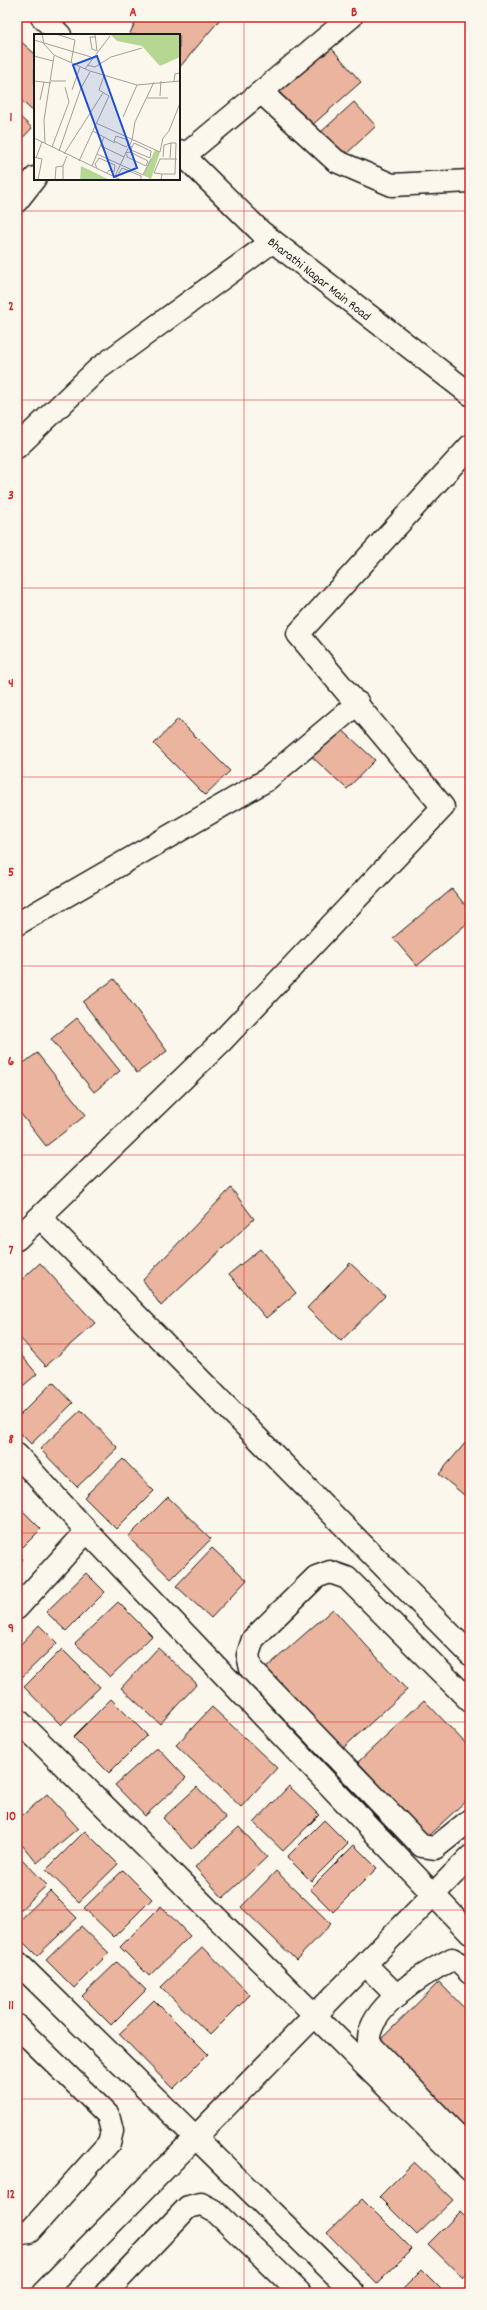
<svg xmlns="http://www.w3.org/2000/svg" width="487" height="2310" font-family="Dekko,sans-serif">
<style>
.building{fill:#eab49e;stroke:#1c1c1c}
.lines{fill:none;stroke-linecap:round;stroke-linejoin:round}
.minor-casing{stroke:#1c1c1c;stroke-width:25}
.minor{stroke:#fbf7ec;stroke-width:22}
.grid{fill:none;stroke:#d62828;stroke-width:1;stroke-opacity:0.55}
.labels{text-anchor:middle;stroke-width:3.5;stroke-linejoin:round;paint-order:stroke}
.street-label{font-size:13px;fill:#1c1c1c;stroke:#fbf7ec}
.inset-road{fill:none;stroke:#a29f99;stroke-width:1}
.view{fill:#1d4ed8;fill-opacity:0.15;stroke:#1d4ed8;stroke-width:2}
.inset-edge{fill:none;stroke:#1c1c1c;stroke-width:2}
.neatline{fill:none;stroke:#d62828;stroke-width:1.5}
.grid-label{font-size:13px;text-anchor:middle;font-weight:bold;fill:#d62828}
</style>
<rect width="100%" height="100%" fill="#fbf7ec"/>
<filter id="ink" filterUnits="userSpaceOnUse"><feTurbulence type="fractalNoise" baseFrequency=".025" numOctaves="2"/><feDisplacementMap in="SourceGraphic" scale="8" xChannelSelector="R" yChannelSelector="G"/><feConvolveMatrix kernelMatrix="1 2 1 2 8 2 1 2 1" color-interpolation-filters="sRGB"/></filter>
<g filter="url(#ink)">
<!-- building -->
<path class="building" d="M138,17H222L179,68V35H129Z
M17,38L35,54V113L17,97Z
M327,43L361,82L310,127L275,87Z
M354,102L376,126L344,156L321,132Z
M17,114L32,128L17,144Z
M178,719L230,771L205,795L154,744Z
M337,725L375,760L347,789L310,755Z
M452,889L470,911V921L417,966L393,938Z
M114,979L167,1051L137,1073L83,1002Z
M77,1018L120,1071L94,1092L51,1039Z
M37,1053L86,1115L46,1146L17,1109V1068Z
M231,1188L254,1219L161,1306L143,1280Z
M260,1249L296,1293L266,1318L229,1274Z
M40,1263L95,1323L46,1366L17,1335V1284Z
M350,1263L385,1296L341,1341L307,1308Z
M17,1350L37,1374L17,1391Z
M53,1382L73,1403L31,1444L17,1430V1418Z
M81,1410L118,1448L77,1487L40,1449Z
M466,1442L470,1446V1500L439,1474Z
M123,1459L154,1491L116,1529L84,1497Z
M168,1497L211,1539L171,1579L128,1537Z
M17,1505L41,1529L23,1547L17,1541Z
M212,1548L247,1580L211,1618L176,1586Z
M17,1553L23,1559L17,1566Z
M86,1573L105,1592L66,1631L46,1612Z
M118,1602L152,1636L110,1677L75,1643Z
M333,1609L407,1690L341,1750L266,1668Z
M39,1625L57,1643L17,1682V1648Z
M158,1648L197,1684L160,1724L121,1688Z
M62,1649L100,1687L61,1725L24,1687Z
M111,1699L147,1735L109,1773L73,1737Z
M424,1700L470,1748V1797L428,1836L358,1762Z
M212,1707L277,1768L241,1807L176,1745Z
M157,1747L186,1778L145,1816L115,1785Z
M289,1786L319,1815L283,1851L254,1823Z
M197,1787L226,1818L191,1849L163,1818Z
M47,1794L78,1828L37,1863L17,1839V1820Z
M324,1820L348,1844L311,1881L287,1857Z
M239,1827L267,1857L223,1898L195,1867Z
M85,1831L118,1864L79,1902L46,1870Z
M354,1845L377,1868L333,1912L310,1889Z
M17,1854L47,1885L17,1913Z
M123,1870L152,1899L114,1937L84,1908Z
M276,1871L331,1924L296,1960L241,1907Z
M50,1891L77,1918L37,1956L17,1936V1923Z
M161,1906L190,1936L149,1976L120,1947Z
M81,1926L109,1953L74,1988L46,1960Z
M203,1947L250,1995L210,2035L161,1987Z
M117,1962L146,1990L111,2025L82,1996Z
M439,1982L470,2014V2133L380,2040Z
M154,2000L208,2054L173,2089L119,2034Z
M414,2162L453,2200L417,2235L379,2197Z
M362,2199L412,2249L377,2284L327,2233Z
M460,2212L470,2222V2271L463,2278L428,2244Z
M422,2270L445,2293H399Z"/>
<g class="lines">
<defs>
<path id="minor" d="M42,17L60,35
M261,92L336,161L392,185L470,181
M179,151L261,232L470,394
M184,156L351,17
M17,201L35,178
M17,447L98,369L273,241
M17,924L265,781L358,703
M40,1217L470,1654
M17,1239L221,1042L443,807L298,634L470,446
M17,1455L87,1531
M17,1608L87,1531L470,1933
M470,1701L347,1578L330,1572L316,1577L253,1639L248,1655L251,1669L422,1846L435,1848L470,1820
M17,1719L470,2170
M17,1962L354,2293
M365,1964L397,1996
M470,1973L461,1964L452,1959C425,1973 366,2009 369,2043L470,2149
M17,2026L108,2115L112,2131L109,2143L29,2232L22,2233L17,2230
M43,2293L470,1857
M106,2293L188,2207L201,2204L216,2212L300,2293"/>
</defs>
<!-- minor casing -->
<use href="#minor" class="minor-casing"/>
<!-- minor -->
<use href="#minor" class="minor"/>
</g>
</g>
<!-- grid -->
<path class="grid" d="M244,17V2293M17,211H470M17,400H470M17,588H470M17,777H470M17,966H470M17,1155H470M17,1344H470M17,1533H470M17,1722H470M17,1910H470M17,2099H470"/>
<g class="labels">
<!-- street labels -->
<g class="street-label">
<text transform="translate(320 278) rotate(38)" y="5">Bharathi Nagar Main Road</text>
</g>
</g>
<!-- overview -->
<g transform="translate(34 34)">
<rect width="146" height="146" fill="#fbf7ec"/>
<path d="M76,0H146V23L126,32L108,12L83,7ZM121,116L126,118L117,145L109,141ZM47,132L76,146H46Z" fill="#b6d791"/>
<path class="inset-road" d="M8,0L10,10L20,21L56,37L103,51L146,47M22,0L41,6M61,3H56L58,15L63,17L61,0M0,6L57,23M0,22L19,27M37,29L41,6M53,31L61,33L77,23L108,14M51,35L76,2M0,47L17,49M17,47H32M140,47L141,40L146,39M38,56L46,33M126,62L127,47M113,64H134M6,66L10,48M89,83L103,51M62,89L126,118L129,104L135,97L146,69M59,97L70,103M0,104L87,146M11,109L10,86L20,22M94,111L92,113L80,107L82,102L94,106V111L98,113L100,109L117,117L116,124L97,116L98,113M67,112L90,123M18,113L35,68L31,53M25,117L47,54L56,38M91,119L96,118L114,127L112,132L93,123V120M30,120L69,59M63,120L109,141L117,125M0,123L8,125L4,146M129,123L130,111L137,109M2,124L8,108M45,127L75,62L65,56L70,42M29,132V146M58,132L70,103L81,109M63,134L61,130L65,124L81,131L80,138L75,136L73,139M128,140L120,139L126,125H143M81,142L98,106L101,88L120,48M83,143L88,134L107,142V146M21,146L22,133L29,132L33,122M127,146L128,140H141L142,109H137L136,124"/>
<path class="view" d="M63,22L103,134L80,143L39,31Z"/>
<rect width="146" height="146" class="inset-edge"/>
</g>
<!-- margin -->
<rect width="487" height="2310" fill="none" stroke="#fbf7ec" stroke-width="44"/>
<rect x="22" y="22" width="443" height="2266" class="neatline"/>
<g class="grid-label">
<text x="133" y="16">A</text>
<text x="354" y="16">B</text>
<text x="11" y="121">1</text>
<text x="11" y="310">2</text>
<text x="11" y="499">3</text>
<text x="11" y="687">4</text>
<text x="11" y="876">5</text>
<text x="11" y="1065">6</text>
<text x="11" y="1254">7</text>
<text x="11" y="1443">8</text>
<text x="11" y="1632">9</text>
<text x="11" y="1820">10</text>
<text x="11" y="2009">11</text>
<text x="11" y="2198">12</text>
</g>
</svg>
